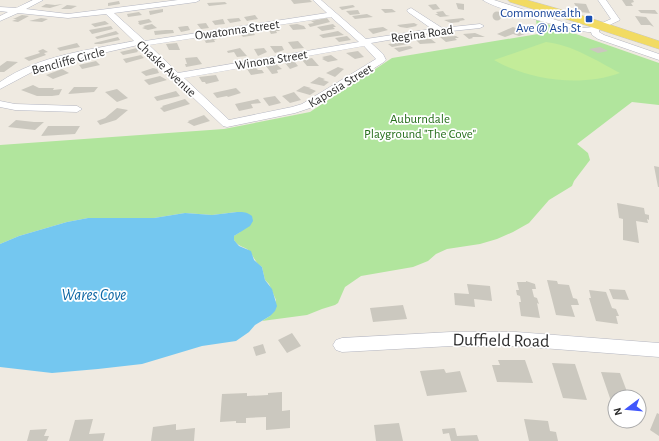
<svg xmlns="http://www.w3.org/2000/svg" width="659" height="441" font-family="'Alegreya Sans',sans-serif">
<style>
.green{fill:#b1e59d}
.pitch{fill:#c3ec99}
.water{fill:#74c7f0}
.building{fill:#cbc8bf}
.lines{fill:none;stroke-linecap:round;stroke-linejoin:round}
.minor-casing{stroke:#b4b6c1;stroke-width:1}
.primary-casing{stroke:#c9c9c9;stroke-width:1}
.minor{fill:#fff;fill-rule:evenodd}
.primary{fill:#f2db62;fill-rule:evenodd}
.transit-dot{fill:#1a4fb4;stroke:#fff;stroke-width:1.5}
.labels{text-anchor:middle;stroke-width:3.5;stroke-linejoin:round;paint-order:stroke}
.far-transit-label{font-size:13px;fill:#164399;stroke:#fff;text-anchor:end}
.far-street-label{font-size:13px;fill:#2e2e2e;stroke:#fff}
.far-park-label{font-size:13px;fill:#266e1b;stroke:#fff}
.water-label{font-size:16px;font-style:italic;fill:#0c65a3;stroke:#fff}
.near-street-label{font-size:18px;fill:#2e2e2e;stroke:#fff}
</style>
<rect width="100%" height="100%" fill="#efeae1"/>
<!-- green -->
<path class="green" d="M536,20L659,63V105L632,102L577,144L588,153L590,160L574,181L572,186L549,200L529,223L513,232L497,239L480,244L447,249L436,254L428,261L413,267L361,276L345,287L338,303L335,305L322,309L307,315L262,321L270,316L276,300L269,284L265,280L262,267C254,262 254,255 247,249C242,246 238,246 234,240V236L240,232L237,212L212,215L185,213L154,218H88L67,222L19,236L0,244V145L224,129L310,112L392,58L538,34Z"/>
<!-- pitch -->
<path class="pitch" d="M546,42C573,45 597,61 620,73C581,87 530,81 494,60Z"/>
<!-- water -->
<path class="water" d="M237,212C244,212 247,212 252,216L253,221L250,226L234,236V240L239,246L251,251L254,260L262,267L265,280L272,289L277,306L275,311L270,316L255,325L249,332L236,341L202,346L142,364L98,369L52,373L0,367V244L19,236L67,222L88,218H154L185,213L212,215Z"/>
<!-- building -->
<path class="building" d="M291,0H310L312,2L294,4Z
M622,0H633L634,2L631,3L633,6H626Z
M119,1L120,4L108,6V3Z
M225,2L227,4L209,6L207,3Z
M456,3L464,4V10L458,9Z
M574,3L586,4L590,13L579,12Z
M46,4L55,5L63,4L50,8L41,7Z
M436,4L440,9L433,10L428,5Z
M67,5L77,6L71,9H61Z
M353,5L355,7L342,10L339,7Z
M163,9V12L150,15L149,11Z
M381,9H392L396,12L385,13Z
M358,10L360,14L350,15L346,11Z
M638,10H655L658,14L641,13Z
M443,11L446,15L450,16L440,17L435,14H438L436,12Z
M492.5 16a4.5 4.5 0 1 1 9 0a4.5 4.5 0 1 1-9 0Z
M139,12L142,15L128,17L127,14Z
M367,14L373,17L355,19L352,16Z
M22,15L29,16L18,22L12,21L17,19H13Z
M255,15L258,19L247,21L244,17Z
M635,16L646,17L654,27L650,25H641Z
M41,18L48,19L42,22L29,21Z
M239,18L241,21L230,23L227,19Z
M327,18L330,22L310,27L308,24L314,23L311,21Z
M463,18L465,20L459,21L460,22L451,23L444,20Z
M149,19L152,22L140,25L138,23H139L138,21Z
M223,19L225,24L215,25L212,21Z
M105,21L109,24L95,27L91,24Z
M206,23L209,28L201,29L197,24Z
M414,23L418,25H416L417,26L407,28L400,27L397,25Z
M152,24L157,28L148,30L142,28L145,27L143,26Z
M297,24L304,26L306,29L293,30L289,25Z
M333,24L336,27H333L335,29L322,31L317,27Z
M111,26L113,29L92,34L89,30Z
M186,26H188L190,30L181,32L178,27Z
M276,27L280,31H276L277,33L271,34L268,28Z
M383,27L388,30L373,34L368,29Z
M513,27L528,33L519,36L513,34L505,37L497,34Z
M166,30H173L174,33L155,35L154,31Z
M116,31L119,34L97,39L95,37Z
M252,31L255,35L243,37L240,33Z
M338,31L344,35L323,38L319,35Z
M475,33L485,37H472L473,38L469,39L463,34Z
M347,36L351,40L339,42L335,38Z
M456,36L459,38H455L457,40L446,42L440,37Z
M118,37L120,40L101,44H95L94,43Z
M213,38H216L217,39L214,40L215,42L206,43L204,39Z
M424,39H431L436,43L420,44L416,40Z
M298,41L304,48L293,49L288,42Z
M405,42L408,44L392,47L388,44Z
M77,43L80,47L60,51L57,48Z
M177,43L180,50H169L166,44Z
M270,46H282L284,50L275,53Z
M410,46L413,48L399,52L394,48Z
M600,47L608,51L598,53L589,49Z
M137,48L140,50L137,51L138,52L123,55L120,52Z
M240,48L247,56L237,57L234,52L228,53L227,51Z
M264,48L267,52L258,56L254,49Z
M43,49L48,52L44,53L46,55L29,61L24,58L40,53L38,51Z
M358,51L364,57L355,59L346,53Z
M141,55L144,58L126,63L123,59Z
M331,55L338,60L328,62L322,59L324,58L322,57Z
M197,57L202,64L186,67L185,64H187L185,58Z
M312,58L319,66H307L302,60Z
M7,61L18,62L4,72H0V66Z
M96,61L100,65L82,69L79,65Z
M294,61L298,66L290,69L285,63Z
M276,64L282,69L277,70L278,73L272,74L266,66Z
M338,67L344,69L335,77L326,73Z
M153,68L157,69L159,73L146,76L141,72Z
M256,68L258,70H262L264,73L251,75L247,69Z
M62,69L69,73L53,79L46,75Z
M216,75L219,81L206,84L205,82H202L199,77Z
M160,76L167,80L149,85L144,80Z
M319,77L325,79L323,80L329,82L324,86L310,83Z
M33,85L39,88H54L53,90L62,89L59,95L52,96H37L21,90Z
M304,86L311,88H309L316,91L310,95L296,91Z
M74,87H98L94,92L68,94Z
M236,88L241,93L228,97L227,96L217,98L213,93Z
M117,89L128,98L117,102L105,92Z
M176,91L180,96L157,101L154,97Z
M294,92L301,100L290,103L282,96Z
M275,96L281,103L269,106L263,98Z
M185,99L190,104L164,112L160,108L163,107L162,106Z
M258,99L261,103L251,104L253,108L239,111L235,104Z
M117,108L128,110L116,120L100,125L97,121L105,118Z
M204,115L210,121L194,126L187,122H189L188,121Z
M16,120L34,122H44L35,130L8,127Z
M48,126H80L75,134L41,136Z
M654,166L659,167V187H658Z
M617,203L644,208L645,214L649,215V220L647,219L648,223L636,221L639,243L623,240V219L619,218Z
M547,280L557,281L558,284L569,285L573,298L577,299L579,305H571L575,317L556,315Z
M526,281L535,284L536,289H532L534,297L537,298L539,304L537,303L540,318L521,316L519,302H521L520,296L517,295L516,290H519L517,282H526Z
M467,284L490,286L492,301L474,299L475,307L455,305L454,293L469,294Z
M609,289L625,290L629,300L613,299Z
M589,290L606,292L612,308L616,309L619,316H616L618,324L596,321L589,298H591Z
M403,305L407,319L373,322L370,308Z
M292,333L301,346L287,353L278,340Z
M263,344L266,353L256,356L253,347Z
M498,360H525L533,383L497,382L492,365H500Z
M552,363L575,364L587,400L563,398Z
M444,369L446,373L460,371L467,392L427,396L420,371Z
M601,372L620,373L629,397H615V401H611Z
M282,392V411L290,410V428L266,430V417L246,418V423H236V421L220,422L222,394L247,393V396L268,395V393Z
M657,413L659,414V436L650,430Z
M93,419L89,434L105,433L103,441H69L75,420Z
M524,419L548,421L550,431L556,432L558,441H529Z
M399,423L403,441H376L374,425Z
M176,424V430L195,428L194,441H151L153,427Z
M455,428L457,436L477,435L479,441H451L449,433L443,434L442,429Z
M47,429L44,436H49L47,441H27L30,430Z"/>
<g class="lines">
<defs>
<path id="minor" d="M33,0H43L26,9L68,14L178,0H200L196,2L114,13L145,41L327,13L313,0H321L366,39L432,29L408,12L407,10L411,8L442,28L480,24L484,26L480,28L423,34L371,43L383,54L386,60L384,62L310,108L295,113L227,127L223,126L138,45L50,65L32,72L0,89V82C39,55 90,50 134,41L106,14L68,18L18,13L0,21V16L8,12L0,11V7L16,8ZM331,17L359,42L178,73L149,45ZM364,46L376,59L302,104L292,107L229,120L184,78Z
M483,0H494L556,20L584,28L593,27L611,19L598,0H606L620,20L599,30V32L604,35L659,54V60L598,39L592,35L591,32C578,33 492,8 483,0Z
M0,101L15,104L77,106L82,109L77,112L15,110L0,107Z
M451,332H516L659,343V357L516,346H451L342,352L336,350L333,345L336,340L342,338Z"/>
<path id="primary" d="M508,0H527L587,17L659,41V49L579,23L510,2Z"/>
</defs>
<!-- minor casing -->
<use href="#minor" class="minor-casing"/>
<!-- primary casing -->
<use href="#primary" class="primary-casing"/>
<!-- minor -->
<use href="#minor" class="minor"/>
<!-- primary -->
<use href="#primary" class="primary"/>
</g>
<!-- markers -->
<rect class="transit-dot" x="585" y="15" width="8" height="8" rx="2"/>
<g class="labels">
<!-- far-transit labels -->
<g class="far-transit-label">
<text x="581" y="17">Commonwealth<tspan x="581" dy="15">Ave @ Ash St</tspan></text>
</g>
<!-- far-street labels -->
<g class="far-street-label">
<text transform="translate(237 29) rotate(-8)" y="5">Owatonna Street</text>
<text transform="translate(422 33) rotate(-8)" y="5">Regina Road</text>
<text transform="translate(271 59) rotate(-9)" y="5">Winona Street</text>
<text transform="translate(68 60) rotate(-15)" y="5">Bencliffe Circle</text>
<text transform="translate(167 68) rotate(43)" y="5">Chaske Avenue</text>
<text transform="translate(340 85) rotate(-31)" y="5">Kaposia Street</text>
</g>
<!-- far-park labels -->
<g class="far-park-label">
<text x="420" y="123">Auburndale<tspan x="420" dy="15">Playground "The Cove"</tspan></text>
</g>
<!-- water labels -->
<g class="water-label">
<text x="94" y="300">Wares Cove</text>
</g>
<!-- near-street labels -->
<g class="near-street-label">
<text transform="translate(501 340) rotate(1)" y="6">Duffield Road</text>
</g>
</g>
<!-- north arrow -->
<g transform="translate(627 409) rotate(254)"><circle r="19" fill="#ffffff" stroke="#ababab"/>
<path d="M0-3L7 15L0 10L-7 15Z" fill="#4157fc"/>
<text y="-6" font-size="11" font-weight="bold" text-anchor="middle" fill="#2e2e2e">N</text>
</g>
</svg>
